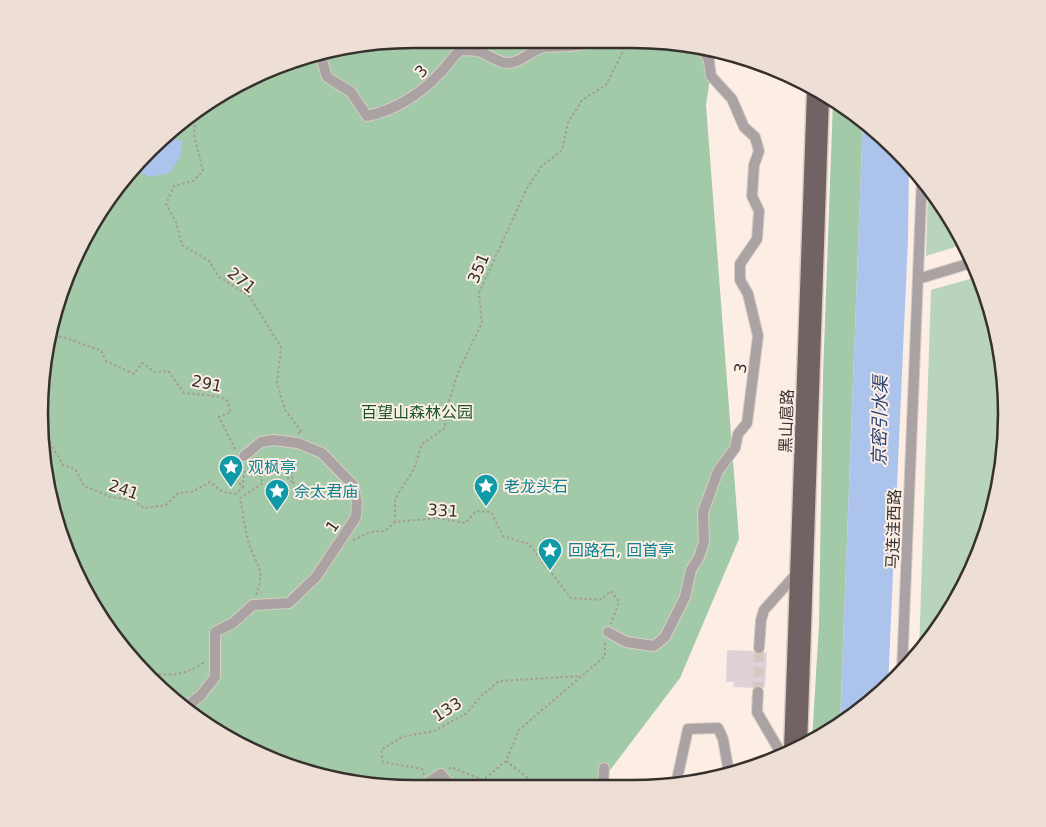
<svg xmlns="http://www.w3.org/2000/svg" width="1046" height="827" font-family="'DejaVu Sans','Noto Sans SC',sans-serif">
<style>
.green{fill:#b8d4bd}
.forest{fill:#a2caa9}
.water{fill:#acc3ec}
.building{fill:#e0d1d9}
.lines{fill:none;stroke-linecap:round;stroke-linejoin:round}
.minor-tunnel{stroke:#d5c8c0;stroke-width:10;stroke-dasharray:10 5;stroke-linecap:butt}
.minor-casing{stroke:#d9ccc4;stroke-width:12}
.major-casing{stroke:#d9ccc4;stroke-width:15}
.path{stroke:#a69b95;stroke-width:2;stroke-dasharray:2.5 2.5;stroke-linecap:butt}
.minor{stroke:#aba3a3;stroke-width:10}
.major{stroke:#716363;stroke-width:12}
.labels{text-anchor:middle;stroke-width:4;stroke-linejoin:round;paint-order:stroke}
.street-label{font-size:16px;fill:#37312e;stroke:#fdeee5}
.park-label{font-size:16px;fill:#18552b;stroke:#fdeee5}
.culture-label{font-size:16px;fill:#0d838f;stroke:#fdeee5;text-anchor:start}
.water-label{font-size:18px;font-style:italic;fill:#274275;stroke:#fdeee5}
.rim{fill:none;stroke:#37312e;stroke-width:2.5}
</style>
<rect width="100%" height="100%" fill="#fdeee5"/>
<!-- green -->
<path class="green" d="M928,186L957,226L965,244L926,256Z
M980,276C988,294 992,312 996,331C1018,426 1002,526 950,609C940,624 932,639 919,653L931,290Z"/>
<!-- forest -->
<path class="forest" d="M413,39L657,40L714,51L706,105L739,539L680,678L598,786L341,781L270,760L205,725L132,661L89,601L52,511L39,414L51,317L89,226L148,149L226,89L316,52Z
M833,101L863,118L840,724L812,741L819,624L823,375Z"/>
<!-- water -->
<path class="water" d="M863,118L909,161L908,239L888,687L880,695L840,724Z
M168,136L183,142L180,157L170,173L149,177L138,171V162L148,149Z"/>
<!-- building -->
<path class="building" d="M727,650L753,651L759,655L767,652L765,688L758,685L753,688L733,687L734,682H726Z"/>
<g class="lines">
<!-- minor-tunnel -->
<path class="minor-tunnel" d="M758,692L759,648"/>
<defs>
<path id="minor" d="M615,39H622
M319,51L327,77L351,92L367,116C394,111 422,93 440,73C448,65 452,57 461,50C468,50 475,50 481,52C488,55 498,62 506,63C521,64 531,49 545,47C561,46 584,47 599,39
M918,279L974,262
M608,632L626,642L654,646L665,637L685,597L691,570L699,557L704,542L703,512L718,471L735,448L738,434L747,423L758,336L748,294L740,280V264L757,239L759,211L752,196L754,165L759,151L755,137L744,127L732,99L711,76L709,61L703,49
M759,648L761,620L764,610L797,573
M902,671L922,177
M758,692L757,712L782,755
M185,708L201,695L215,677V632L233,623L253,605L289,603L316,577L356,517L357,502L353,485L322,453L298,443L274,440L261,442L244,456
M427,783L441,774L449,783
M676,784L688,729L718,728L723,739L729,773
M603,786L604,768"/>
<path id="major" d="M801,747L823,96
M790,751L813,91"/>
</defs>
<!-- minor casing -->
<use href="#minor" class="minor-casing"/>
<!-- major casing -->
<use href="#major" class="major-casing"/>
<!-- path -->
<path class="path" d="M191,116L195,123L194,135L203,171L193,181L174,186L166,204L176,222L182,245L209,261L218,276L249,296L281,347L277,383L285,410L302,432L298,433
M961,234L962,251
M49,336C67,335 83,346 101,350L106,361L134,374L142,363L154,372L168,371L184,393C199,395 212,394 226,399L231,412L219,417L236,451
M42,436L49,441L63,465L75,469L84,486L111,497L133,500L144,508L166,505L178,493L192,492L210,482L223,492L236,494L243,487
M256,458L280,462L291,469L295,493
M232,476L243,487L244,472L258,471L285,475L292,482
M231,488L232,476L231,463L235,461
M395,522V499L414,469L422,444L445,428L446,410L459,370L482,323L479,293L526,190L541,167L562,150L568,123L582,100L606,85L624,49
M353,540L371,532L385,531L395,522L438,518L465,523L476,511L491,512L503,536L529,544L571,598L600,600L611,591L619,602L611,624
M256,595C266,569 257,567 249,544C245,529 243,513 240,498L263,483L257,471
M144,671C169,677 185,676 206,661
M506,761L537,785
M449,769L451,767L483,780L506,761L519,730L605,656V640
M424,775L422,769L383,762L381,750L402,737L434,731L467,713L480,697L499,681L581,676"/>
<!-- minor -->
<use href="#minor" class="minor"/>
<!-- major -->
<use href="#major" class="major"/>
</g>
<!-- icons -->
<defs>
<symbol id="sight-pin" viewBox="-11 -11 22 30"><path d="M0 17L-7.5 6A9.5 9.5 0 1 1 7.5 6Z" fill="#0f9aa8" stroke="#fdeee5"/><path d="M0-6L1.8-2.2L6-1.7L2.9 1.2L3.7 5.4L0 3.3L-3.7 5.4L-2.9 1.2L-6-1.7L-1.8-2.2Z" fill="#fff"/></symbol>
</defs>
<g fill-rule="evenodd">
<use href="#sight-pin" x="217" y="453" width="28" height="38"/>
<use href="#sight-pin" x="472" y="472" width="28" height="38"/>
<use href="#sight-pin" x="263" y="477" width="28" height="38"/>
<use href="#sight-pin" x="536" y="536" width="28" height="38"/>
</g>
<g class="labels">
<!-- street labels -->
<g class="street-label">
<text transform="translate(421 71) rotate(-46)" y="6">3</text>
<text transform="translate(478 268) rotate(-67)" y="6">351</text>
<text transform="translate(242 280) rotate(39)" y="6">271</text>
<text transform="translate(740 368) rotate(-81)" y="6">3</text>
<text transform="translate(207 383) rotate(12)" y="6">291</text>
<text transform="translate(786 421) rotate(-88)" y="6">黑山扈路</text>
<text transform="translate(124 489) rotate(19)" y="6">241</text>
<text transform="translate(443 510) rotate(4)" y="6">331</text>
<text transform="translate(332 526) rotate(-55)" y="6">1</text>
<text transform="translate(893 529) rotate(-88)" y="6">马连洼西路</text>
<text transform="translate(447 709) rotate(-32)" y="6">133</text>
</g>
<!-- park labels -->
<g class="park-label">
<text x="417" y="418">百望山森林公园</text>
</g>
<!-- culture labels -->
<g class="culture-label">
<text x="248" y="473">观枫亭</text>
<text x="504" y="492">老龙头石</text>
<text x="294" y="497">佘太君庙</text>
<text x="568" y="556">回路石, 回首亭</text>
</g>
<!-- water labels -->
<g class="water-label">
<text transform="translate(880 421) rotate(-89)" y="6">京密引水渠</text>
</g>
</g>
<!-- crop -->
<path d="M0 0H1046V827H0ZM414 48H632A366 366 0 0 1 998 414V414A366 366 0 0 1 632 780H414A366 366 0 0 1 48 414V414A366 366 0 0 1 414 48Z" fill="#eddfd6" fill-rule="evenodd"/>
<path class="rim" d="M414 48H632A366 366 0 0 1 998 414V414A366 366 0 0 1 632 780H414A366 366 0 0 1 48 414V414A366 366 0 0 1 414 48Z"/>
</svg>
